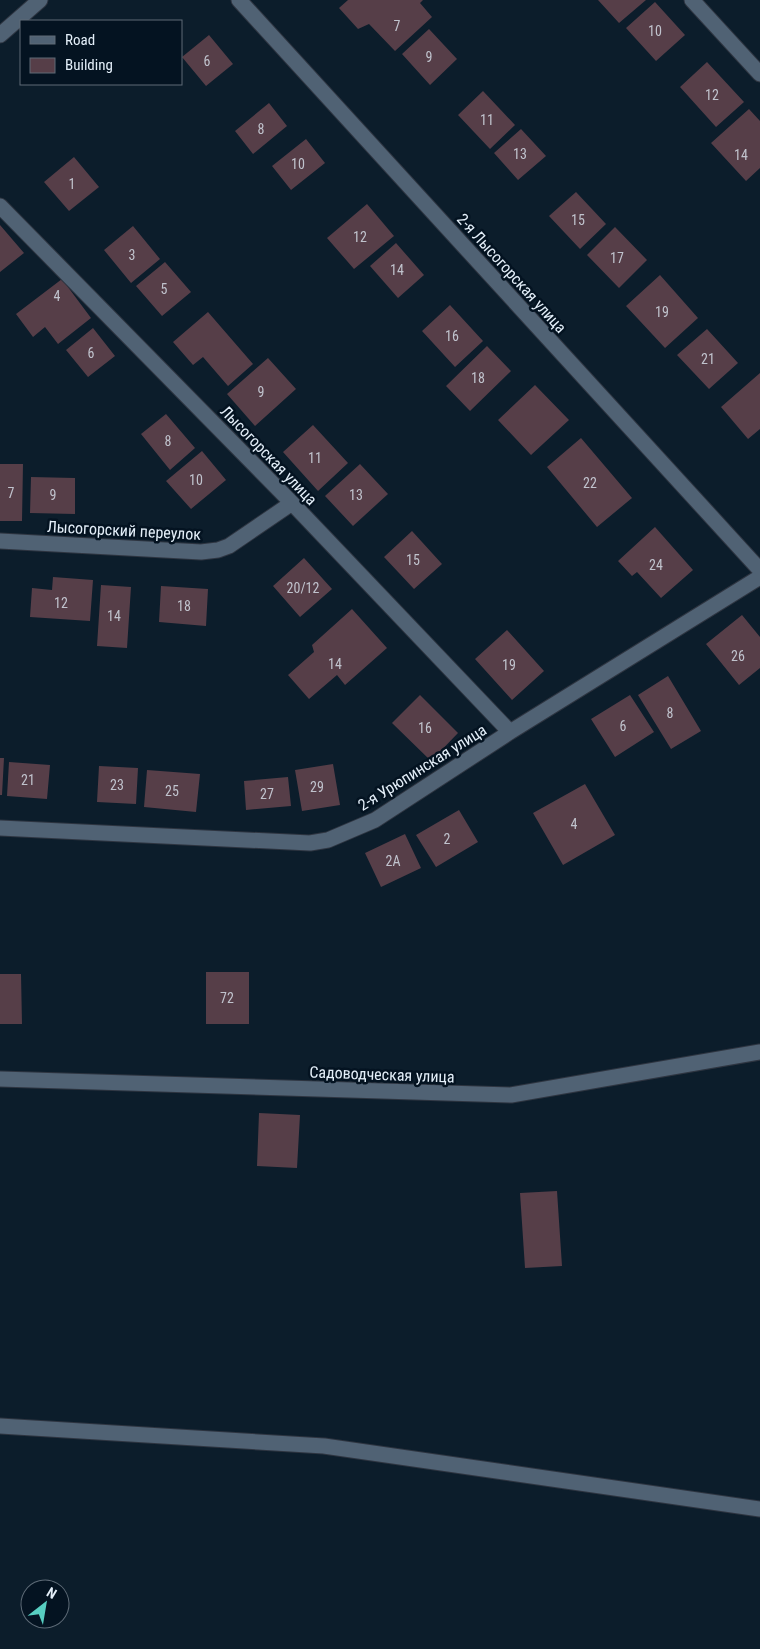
<svg xmlns="http://www.w3.org/2000/svg" width="760" height="1649" font-family="'Roboto Condensed',sans-serif">
<style>
.building{fill:#563e48}
.lines{fill:none;stroke-linecap:round;stroke-linejoin:round}
.minor-casing{stroke:#2e3541;stroke-width:17}
.minor{stroke:#506274;stroke-width:15}
.labels{text-anchor:middle;stroke-width:5;stroke-linejoin:round;paint-order:stroke}
.number-label{font-size:14px;fill:#c0c3cd}
.street-label{font-size:16px;fill:#e4eff9;stroke:#041321}
</style>
<rect width="100%" height="100%" fill="#0c1d2b"/>
<!-- building -->
<path class="building" d="M348,0H423L420,3L432,17L395,51L369,24L358,29L339,8Z
M598,0H646L619,23Z
M655,2L685,35L656,61L626,28Z
M429,29L457,59L430,85L402,54Z
M209,35L233,64L206,86L182,57Z
M707,62L744,102L716,127L680,87Z
M483,91L515,125L490,149L458,115Z
M269,103L287,126L253,154L235,131Z
M749,109L760,121V168L746,181L711,143Z
M521,129L546,156L518,180L494,153Z
M306,139L325,163L291,190L272,166Z
M74,157L99,187L69,211L44,182Z
M576,192L606,224L580,249L549,216Z
M367,204L394,236L354,269L327,238Z
M0,225L24,253L0,272Z
M133,226L160,259L131,283L104,250Z
M615,227L647,260L619,288L587,255Z
M396,243L424,275L398,298L370,266Z
M165,262L191,292L162,316L136,286Z
M660,275L698,318L665,348L626,306Z
M62,279L91,318L58,344L45,327L33,337L16,314Z
M450,305L483,341L455,367L422,331Z
M208,312L253,364L228,386L203,357L193,365L173,342Z
M93,328L115,356L88,377L66,350Z
M707,329L738,363L709,389L677,355Z
M487,346L511,371L470,411L446,386Z
M268,358L296,389L255,426L227,394Z
M760,373V429L748,439L721,407Z
M535,385L569,420L531,455L498,420Z
M166,414L195,448L170,470L141,434Z
M313,425L348,463L318,491L283,452Z
M581,438L632,498L597,527L547,467Z
M202,451L226,480L191,509L166,481Z
M0,464H23L22,521H0Z
M360,464L388,494L353,526L325,496Z
M31,477L75,478V514L30,513Z
M655,527L693,570L661,598L637,572L632,576L618,561Z
M412,531L442,564L414,589L384,557Z
M304,558L332,589L300,617L273,586Z
M53,577L93,580L90,621L30,617L32,588L52,590Z
M101,585L131,587L127,648L97,646Z
M161,586L208,589L206,626L159,622Z
M352,609L387,648L345,685L337,675L309,699L288,675L314,652L312,645Z
M742,615L760,637V668L739,685L706,644Z
M507,630L544,671L512,700L475,659Z
M668,676L701,731L671,749L638,695Z
M420,695L458,733L431,761L392,723Z
M630,695L654,732L615,757L591,719Z
M0,758H4L2,795H0Z
M9,762L50,765L47,799L7,796Z
M333,764L340,805L302,811L295,770Z
M99,766L138,768L136,804L97,802Z
M147,770L200,774L196,812L144,807Z
M288,777L291,806L246,810L244,781Z
M585,784L615,835L563,865L533,813Z
M459,810L478,842L436,867L416,835Z
M405,834L421,868L381,887L365,853Z
M206,972H249V1024H206Z
M0,974H21L22,1024H0Z
M259,1113L300,1115L297,1168L257,1166Z
M557,1191L562,1266L525,1268L520,1193Z"/>
<g class="lines">
<defs>
<path id="minor" d="M239,0L760,570
M692,0L760,74
M0,35L40,0
M0,206L292,503L510,732
M0,541L201,552L218,550L229,546L292,503
M0,828L310,843L328,840L375,820L510,732L760,577
M0,1079L511,1095L760,1052
M0,1426L324,1446L760,1509"/>
</defs>
<!-- minor casing -->
<use href="#minor" class="minor-casing"/>
<!-- minor -->
<use href="#minor" class="minor"/>
</g>
<g class="labels">
<!-- number labels -->
<g class="number-label">
<text x="397" y="31">7</text>
<text x="655" y="36">10</text>
<text x="429" y="62">9</text>
<text x="207" y="66">6</text>
<text x="712" y="100">12</text>
<text x="487" y="125">11</text>
<text x="261" y="134">8</text>
<text x="520" y="159">13</text>
<text x="741" y="160">14</text>
<text x="298" y="169">10</text>
<text x="72" y="189">1</text>
<text x="578" y="225">15</text>
<text x="360" y="242">12</text>
<text x="132" y="260">3</text>
<text x="617" y="263">17</text>
<text x="397" y="275">14</text>
<text x="164" y="294">5</text>
<text x="57" y="301">4</text>
<text x="662" y="317">19</text>
<text x="452" y="341">16</text>
<text x="91" y="358">6</text>
<text x="708" y="364">21</text>
<text x="478" y="383">18</text>
<text x="261" y="397">9</text>
<text x="168" y="446">8</text>
<text x="315" y="463">11</text>
<text x="196" y="485">10</text>
<text x="590" y="488">22</text>
<text x="11" y="498">7</text>
<text x="53" y="500">9</text>
<text x="356" y="500">13</text>
<text x="413" y="565">15</text>
<text x="656" y="570">24</text>
<text x="303" y="593">20/12</text>
<text x="61" y="608">12</text>
<text x="184" y="611">18</text>
<text x="114" y="621">14</text>
<text x="738" y="661">26</text>
<text x="335" y="669">14</text>
<text x="509" y="670">19</text>
<text x="670" y="718">8</text>
<text x="623" y="731">6</text>
<text x="425" y="733">16</text>
<text x="28" y="785">21</text>
<text x="117" y="790">23</text>
<text x="317" y="792">29</text>
<text x="172" y="796">25</text>
<text x="267" y="799">27</text>
<text x="574" y="829">4</text>
<text x="447" y="844">2</text>
<text x="393" y="866">2А</text>
<text x="227" y="1003">72</text>
</g>
<!-- street labels -->
<g class="street-label">
<text transform="translate(512 273) rotate(48)" y="6">2-я Лысогорская улица</text>
<text transform="translate(269 455) rotate(46)" y="6">Лысогорская улица</text>
<text transform="translate(124 530) rotate(3)" y="6">Лысогорский переулок</text>
<text transform="translate(422 767) rotate(-32)" y="6">2-я Урюпинская улица</text>
<text transform="translate(382 1074) rotate(2)" y="6">Садоводческая улица</text>
</g>
</g>
<!-- legend -->
<rect x="20" y="20" width="162" height="65" fill="#041321" stroke="#5e6b77"/>
<rect x="30" y="36" width="25" height="8" fill="#506274" stroke="#5e6b77"/>
<text x="65" y="45" font-size="15" fill="#e4eff9">Road</text>
<rect x="30" y="58" width="25" height="15" fill="#563e48" stroke="#5e6b77"/>
<text x="65" y="70" font-size="15" fill="#e4eff9">Building</text>
<!-- north arrow -->
<g transform="translate(45 1604) rotate(31)"><circle r="24" fill="#041321" stroke="#5e6b77"/>
<path d="M0-4L9 19L0 12L-9 19Z" fill="#57cec1"/>
<text y="-8" font-size="14" font-weight="bold" text-anchor="middle" fill="#e4eff9">N</text>
</g>
</svg>
